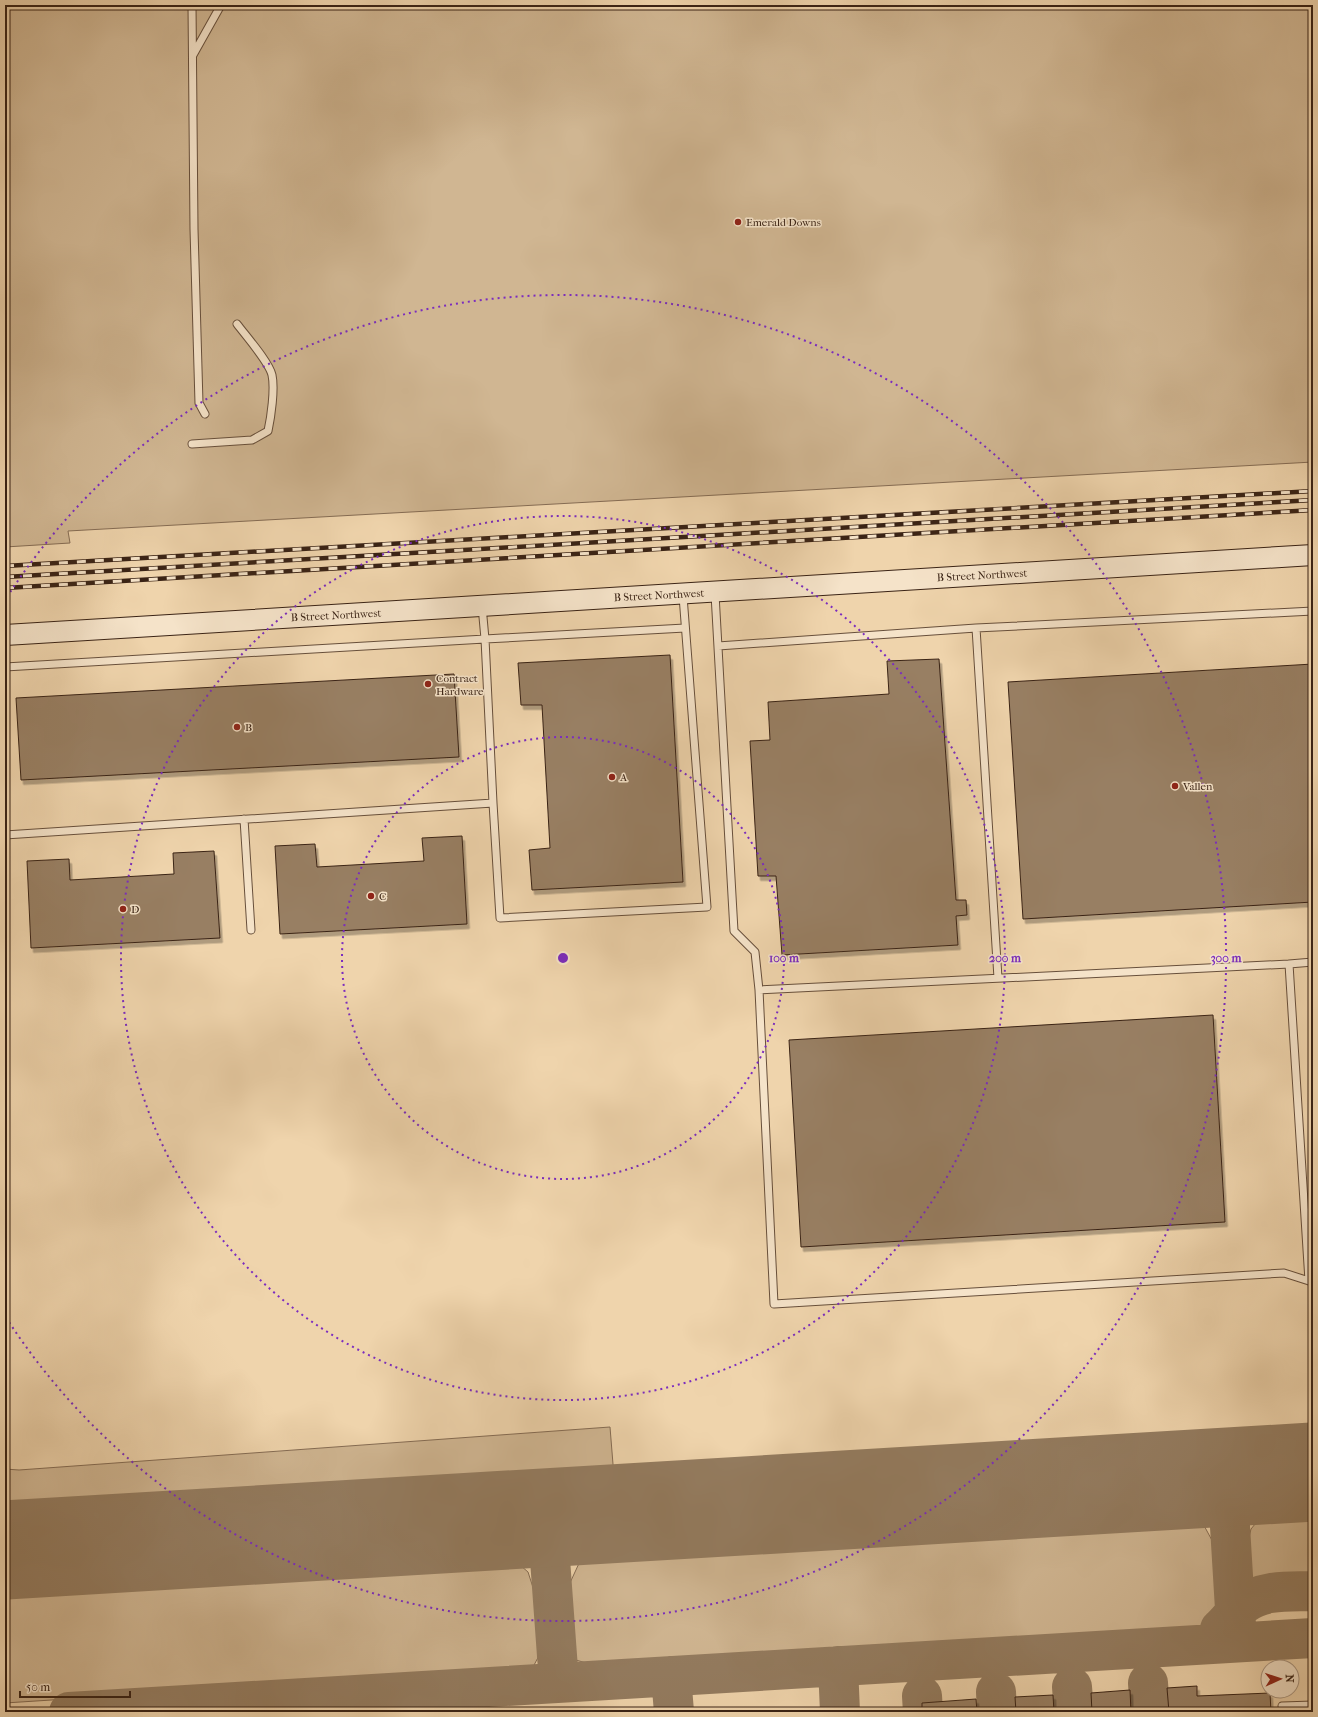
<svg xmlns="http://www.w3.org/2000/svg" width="1318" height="1717" font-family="'IM FELL French Canon',serif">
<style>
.green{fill:#d0b692;stroke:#856c54}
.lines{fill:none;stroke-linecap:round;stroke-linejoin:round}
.taxiway{stroke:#947c60;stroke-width:40}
.runway{stroke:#947c60;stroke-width:99}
.building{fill:#987f64;stroke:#3a2315;filter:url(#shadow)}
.lane-casing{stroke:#674f3b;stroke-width:9}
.secondary-casing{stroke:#3a2315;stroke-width:22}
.lane{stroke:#f5e3c9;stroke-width:7}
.secondary{stroke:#f5e3c9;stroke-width:20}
.rail-casing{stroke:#3a2315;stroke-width:4.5}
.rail{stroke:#f5e3c9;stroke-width:3;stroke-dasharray:9;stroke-linecap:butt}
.ring{fill:none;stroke:#7b2cbf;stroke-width:2;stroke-dasharray:2 4}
.poi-dot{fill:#8f2418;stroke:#f5e3c9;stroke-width:1.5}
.labels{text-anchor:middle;stroke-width:3;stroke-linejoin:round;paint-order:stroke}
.poi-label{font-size:11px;fill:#3a2315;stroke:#f5e3c9;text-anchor:start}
.street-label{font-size:11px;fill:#3a2315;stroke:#f5e3c9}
.centre{fill:#7b2cbf;stroke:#f5e3c9;stroke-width:2}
.ring-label{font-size:12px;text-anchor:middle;font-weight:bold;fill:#7b2cbf;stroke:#f5e3c9;stroke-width:3;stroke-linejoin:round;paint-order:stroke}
</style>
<defs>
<filter id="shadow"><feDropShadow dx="2.5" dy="4.5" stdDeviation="0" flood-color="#0004"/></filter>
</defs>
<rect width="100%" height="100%" fill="#efd4ac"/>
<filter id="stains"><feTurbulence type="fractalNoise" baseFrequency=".005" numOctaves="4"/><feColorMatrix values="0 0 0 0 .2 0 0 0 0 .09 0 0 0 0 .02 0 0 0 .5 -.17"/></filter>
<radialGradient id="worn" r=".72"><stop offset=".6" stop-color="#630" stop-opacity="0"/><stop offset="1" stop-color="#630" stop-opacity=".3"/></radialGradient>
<!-- green -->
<path class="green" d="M5,5H1313V462L68,531L70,543L5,547Z
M610,1427L615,1489L531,1498L5,1524V1469L19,1470Z
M1313,1502V1584L1252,1586L1245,1572L1246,1550L1251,1529L1265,1512L1280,1505Z
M1169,1512L1201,1520L1214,1544L1219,1568V1600L1211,1621L1199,1631L892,1649L695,1666L603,1668L576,1660L567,1627L569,1585L581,1559L601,1544L992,1520Z
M484,1551L513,1559L528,1572L539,1606L543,1648L532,1669L5,1703V1580Z"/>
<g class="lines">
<!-- taxiway -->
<path class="taxiway" d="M1227,1477L1237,1642
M547,1518L559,1683
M1220,1629C1229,1621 1235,1611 1244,1604C1263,1589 1290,1592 1313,1591
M838,1666L840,1712
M671,1676L674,1712
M1148,1683L1150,1712
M1072,1687L1074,1712
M996,1692L997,1712
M922,1696L923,1712
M69,1712L1313,1638"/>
<!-- runway -->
<path class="runway" d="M5,1550L1313,1472"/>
</g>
<!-- building -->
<path class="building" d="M670,655L683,882L532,890L529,850L550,848L542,705H521L518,663Z
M939,659L956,900H966L967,915L956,916L958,945L782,955L776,876H758L750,741L770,740L768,702L889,694L887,661Z
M1313,664V902L1023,919L1008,682Z
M454,674L459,757L21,780L16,698Z
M462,836L467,924L280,934L275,846L315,844L317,867L424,861L422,838Z
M214,851L220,938L31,948L27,861L69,859L70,880L174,874L173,853Z
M1213,1015L1225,1222L801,1247L789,1040Z
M1197,1686V1696L1270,1693L1271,1712H1169L1167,1688Z
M1130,1690L1131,1712H1092L1091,1693Z
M1053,1695L1054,1712H1016L1015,1697Z
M976,1699L977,1712H922V1703Z"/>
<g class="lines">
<defs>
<path id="lane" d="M192,5L194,229L199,403L205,414
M193,55L221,5
M192,444L252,440L268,431C271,417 275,389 272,375C269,362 246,336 237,324
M715,594L734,931L755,952L759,990
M482,606L485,639L685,628
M976,628L1313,611
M718,646L976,628L998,978
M5,667L485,639L493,803
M244,819L251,930
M5,835L493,803L500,918L707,907L683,596
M1289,964L759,990L774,1304L1284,1273L1309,1281
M1313,1281H1309L1289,964L1313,962
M1283,1712L1282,1706L1313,1705"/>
<path id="secondary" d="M5,635L1313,555"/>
</defs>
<!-- lane casing -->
<use href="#lane" class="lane-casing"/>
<!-- secondary casing -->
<use href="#secondary" class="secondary-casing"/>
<!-- lane -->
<use href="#lane" class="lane"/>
<!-- secondary -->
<use href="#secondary" class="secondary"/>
<defs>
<path id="rail" d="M5,566L1313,491
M5,577L1313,500
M5,588L1313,510"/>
</defs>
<!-- rail casing -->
<use href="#rail" class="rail-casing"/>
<!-- rail -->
<use href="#rail" class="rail"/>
</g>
<!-- distance rings -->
<g class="ring">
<circle cx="563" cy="958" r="221"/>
<circle cx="563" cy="958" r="442"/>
<path d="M7 597A663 663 0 1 1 7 1319"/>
</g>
<!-- markers -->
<g class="poi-dot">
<circle cx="738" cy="222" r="4"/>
<circle cx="428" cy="684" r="4"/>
<circle cx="237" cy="727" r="4"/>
<circle cx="612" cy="777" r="4"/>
<circle cx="1175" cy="786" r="4"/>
<circle cx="371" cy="896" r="4"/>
<circle cx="123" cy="909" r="4"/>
</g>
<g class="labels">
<!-- poi labels -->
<g class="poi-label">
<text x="746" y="226">Emerald Downs</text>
<text x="436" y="682">Contract<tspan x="436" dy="13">Hardware</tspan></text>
<text x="245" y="731">B</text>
<text x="620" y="781">A</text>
<text x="1183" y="790">Vallen</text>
<text x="379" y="900">C</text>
<text x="131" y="913">D</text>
</g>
<!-- street labels -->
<g class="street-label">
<text transform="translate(982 575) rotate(-3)" y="4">B Street Northwest</text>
<text transform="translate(659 595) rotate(-3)" y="4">B Street Northwest</text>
<text transform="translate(336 615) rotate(-3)" y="4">B Street Northwest</text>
</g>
</g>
<circle cx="563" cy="958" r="6" class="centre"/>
<g class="ring-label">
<text x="784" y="962">100 m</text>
<text x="1005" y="962">200 m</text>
<text x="1226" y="962">300 m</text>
</g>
<!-- margin -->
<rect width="1318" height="1717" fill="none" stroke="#efd4ac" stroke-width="20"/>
<rect x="6" y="6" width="1306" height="1705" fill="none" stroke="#3a2315" stroke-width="2"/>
<rect x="10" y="10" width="1298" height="1697" fill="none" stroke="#3a2315"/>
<!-- north arrow -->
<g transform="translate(1280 1679) rotate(87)"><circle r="19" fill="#f5e3c9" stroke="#aa9681"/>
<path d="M0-3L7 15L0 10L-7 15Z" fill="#8f2418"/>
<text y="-6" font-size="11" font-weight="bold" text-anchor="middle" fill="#3a2315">N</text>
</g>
<!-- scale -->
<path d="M20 1691v6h110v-6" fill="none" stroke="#3a2315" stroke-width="2"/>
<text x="26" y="1691" font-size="12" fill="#3a2315" stroke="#f5e3c9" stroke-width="3" paint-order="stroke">50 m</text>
<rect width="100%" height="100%" filter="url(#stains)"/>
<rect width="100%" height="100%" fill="url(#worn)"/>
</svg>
